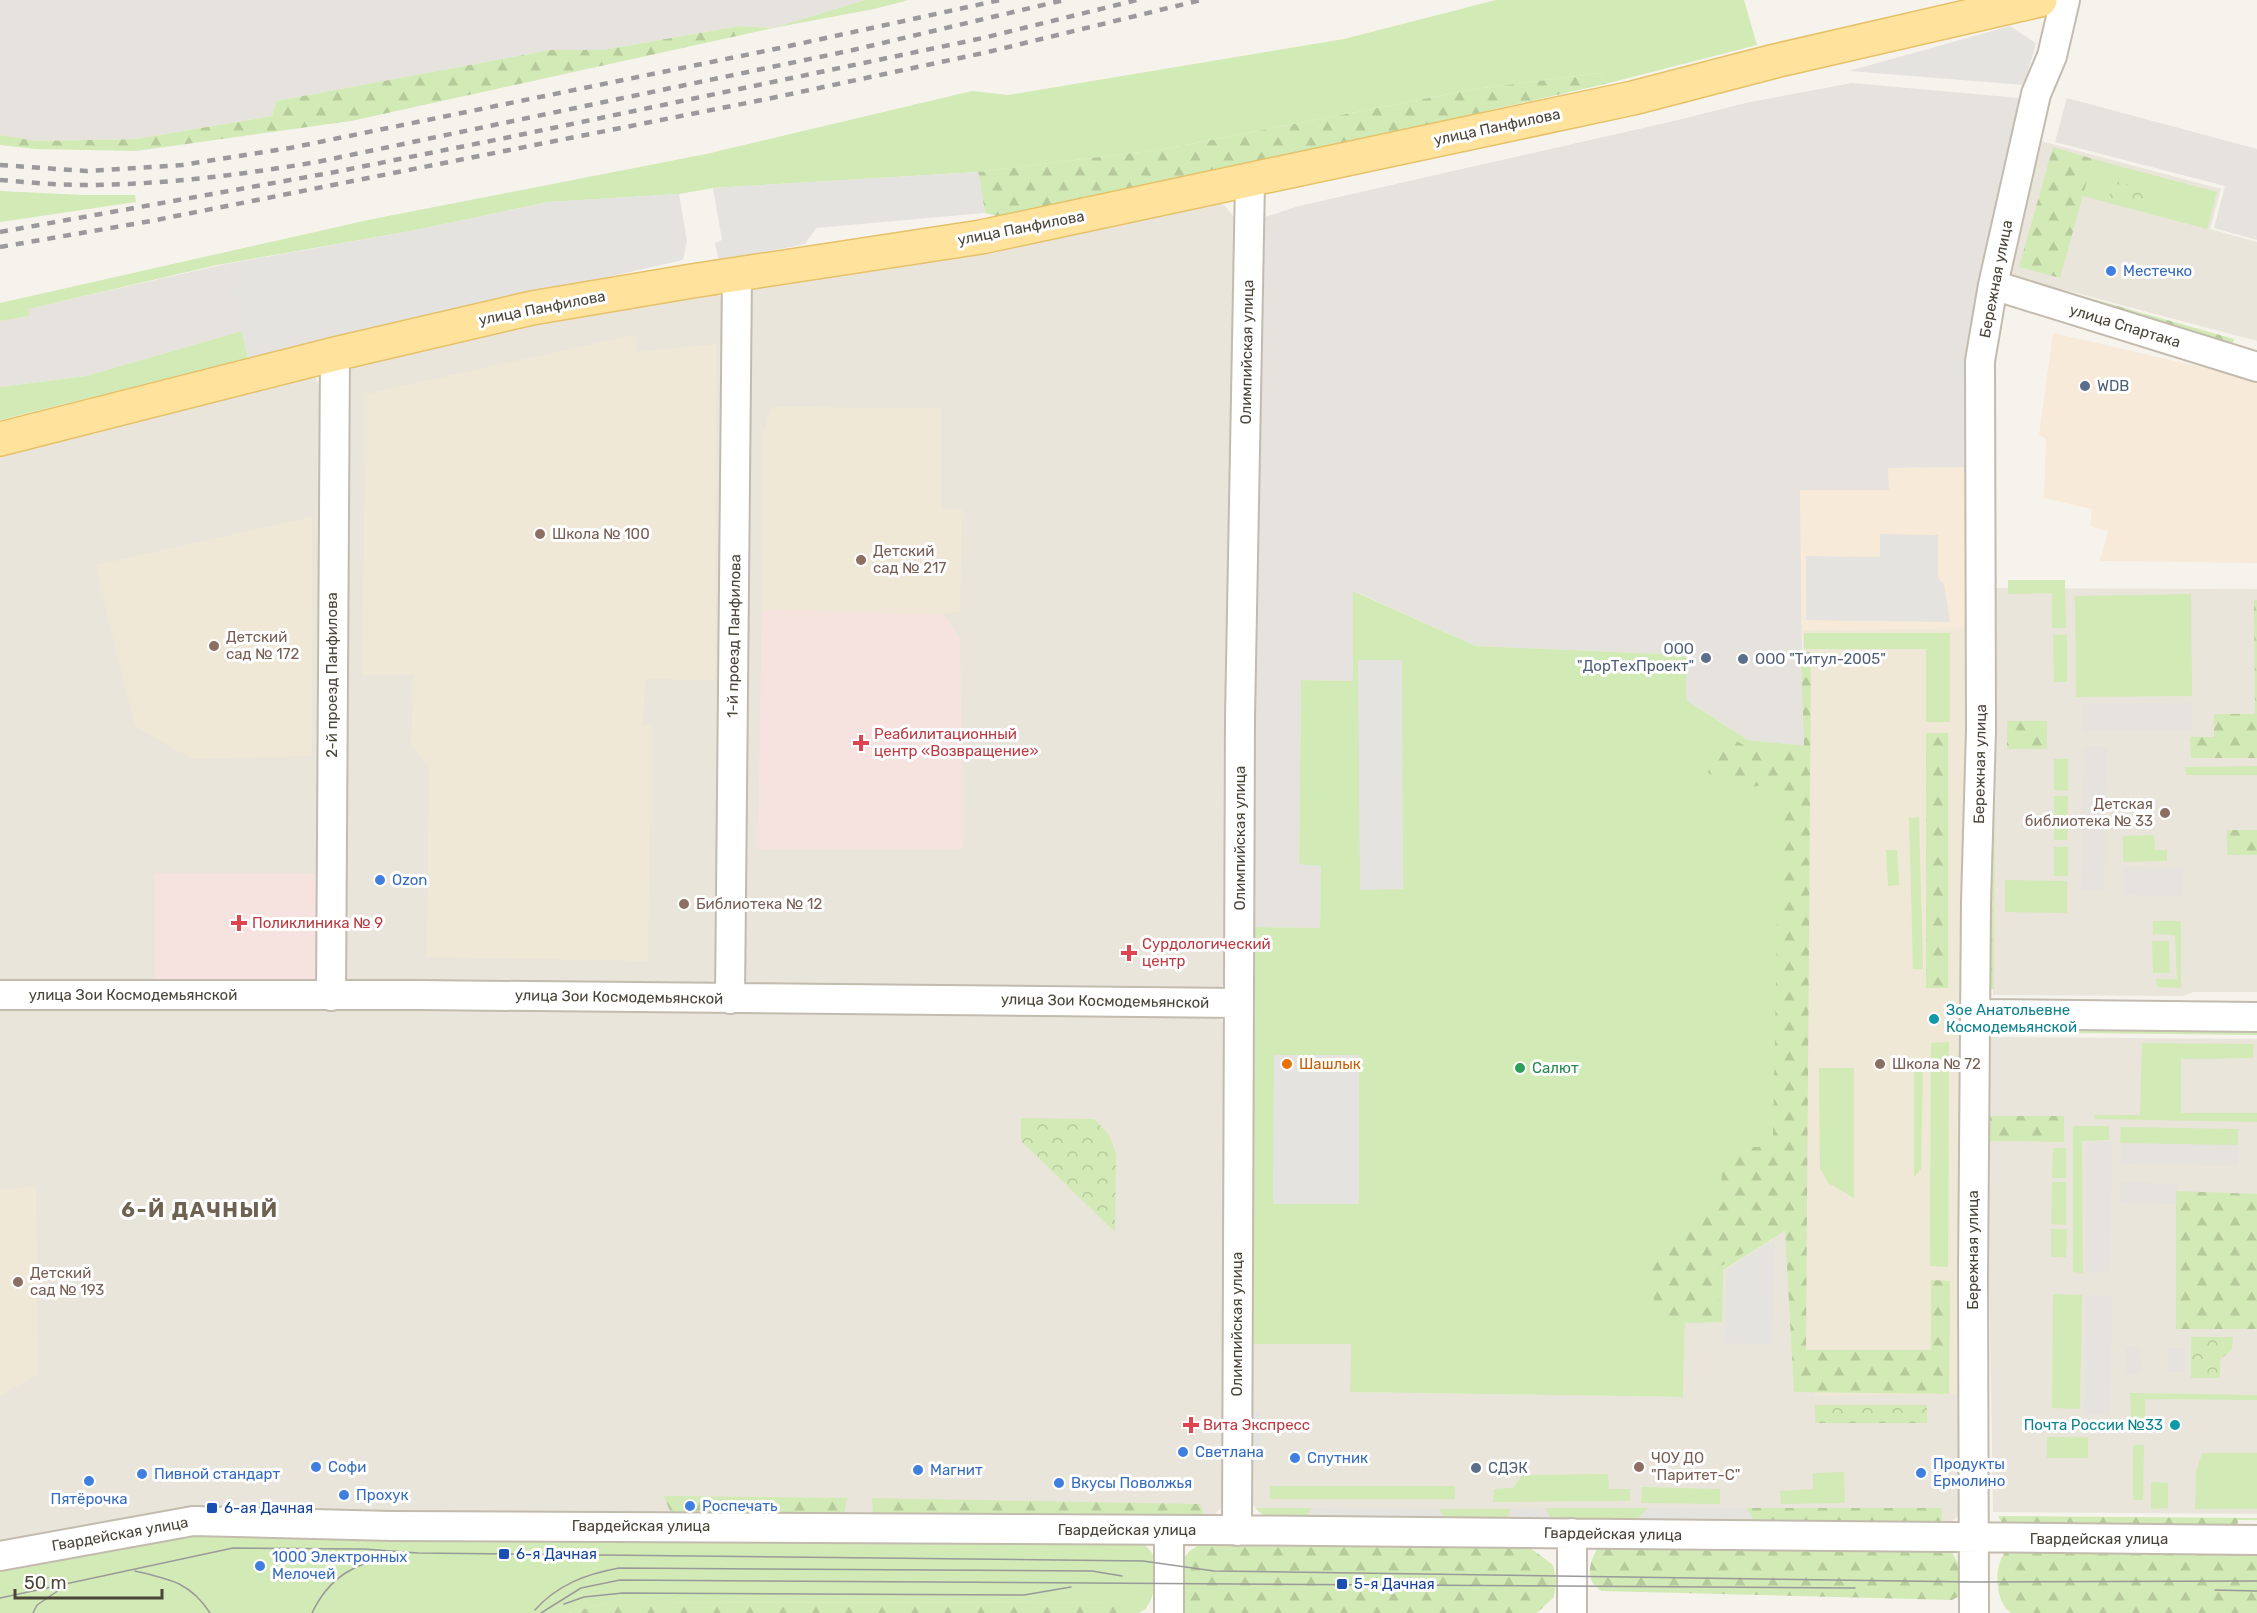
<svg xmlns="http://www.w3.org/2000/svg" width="2257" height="1613" font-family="Rubik,sans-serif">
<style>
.residential{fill:#eae5da}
.commercial{fill:#f7ead8}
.industrial{fill:#e6e2dd}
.education{fill:#efe8d6}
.medical{fill:#f6e3e0}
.green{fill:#d2eab5}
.forest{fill:url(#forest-firs)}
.park{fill:url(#park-crowns)}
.parking{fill:#e5e3e0}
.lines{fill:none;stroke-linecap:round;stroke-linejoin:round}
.minor-casing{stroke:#c2bbae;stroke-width:32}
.major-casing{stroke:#e6c16a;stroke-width:36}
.minor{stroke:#fff;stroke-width:28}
.major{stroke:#ffe39c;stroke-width:33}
.tram{stroke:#9a9a9a;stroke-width:1.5}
.rail{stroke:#9a9a9a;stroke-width:4.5;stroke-dasharray:8 8;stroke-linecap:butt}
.shop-dot{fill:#3f7fe0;stroke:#fff;stroke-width:2}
.service-dot{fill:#5c6f8a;stroke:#fff;stroke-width:2}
.education-dot{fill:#8d6e63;stroke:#fff;stroke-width:2}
.health-dot{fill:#e0444e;stroke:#fff;stroke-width:2}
.culture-dot{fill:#0f9aa8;stroke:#fff;stroke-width:2}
.food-dot{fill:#e8710a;stroke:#fff;stroke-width:2}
.leisure-dot{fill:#2e9e5b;stroke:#fff;stroke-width:2}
.transit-dot{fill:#1a4fb4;stroke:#fff;stroke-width:2}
.labels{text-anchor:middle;stroke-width:6;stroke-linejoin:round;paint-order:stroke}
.street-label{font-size:15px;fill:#4b4439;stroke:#fff}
.shop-label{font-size:15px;fill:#366cbe;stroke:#fff;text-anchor:start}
.service-label{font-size:15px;fill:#4e5e75;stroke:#fff;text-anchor:start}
.education-label{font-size:15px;fill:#785e54;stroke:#fff;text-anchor:start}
.health-label{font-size:15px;fill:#be3a42;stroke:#fff;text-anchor:start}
.culture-label{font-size:15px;fill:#0d838f;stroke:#fff;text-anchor:start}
.food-label{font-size:15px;fill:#c56008;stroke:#fff;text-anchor:start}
.leisure-label{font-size:15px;fill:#27864d;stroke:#fff;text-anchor:start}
.transit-label{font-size:15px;fill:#164399;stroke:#fff;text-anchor:start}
.district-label{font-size:21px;font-weight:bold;letter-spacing:1.5px;fill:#6e6250;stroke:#fff}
</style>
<defs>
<pattern id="forest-firs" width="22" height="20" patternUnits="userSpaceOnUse" patternTransform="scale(1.5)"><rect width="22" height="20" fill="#d2eab5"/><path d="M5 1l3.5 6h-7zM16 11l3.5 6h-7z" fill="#b6ca9c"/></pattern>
<pattern id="park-crowns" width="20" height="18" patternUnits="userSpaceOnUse" patternTransform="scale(1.5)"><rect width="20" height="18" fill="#d2eab5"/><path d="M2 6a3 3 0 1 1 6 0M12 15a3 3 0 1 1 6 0" fill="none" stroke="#b6ca9c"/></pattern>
</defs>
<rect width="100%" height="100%" fill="#f6f3ec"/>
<!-- residential -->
<path class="residential" d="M2041,141L2221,189L2210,229L2257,242V341L2008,275Z
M1206,201L1224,205L1235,218L1238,240L1228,981L1216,990L738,984L742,302L754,288L985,250Z
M718,295L727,302L723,981L715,989L350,983L344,980L347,370L538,322Z
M315,375L322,393L323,874L155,983H0V451Z
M1996,588L2257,589V992H2194L2183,996L1993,995Z
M0,1005L1209,1009L1221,1020L1228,1032L1227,1491L1223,1506L1212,1517L0,1544Z
M1990,1037L2257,1039V1514L1993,1512L1989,1277Z
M1791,1227L1966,1394V1504L1958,1516L1952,1521L1941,1525L1260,1513L1247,1498V1344H1352L1350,1392L1683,1397L1685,1323L1723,1270Z"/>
<!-- commercial -->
<path class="commercial" d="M2053,333L2257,380V563L2100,561L2108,531L2090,526L2092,509L2044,498L2046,439L2039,435Z
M1974,467L1973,628L1802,630L1800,490H1889L1888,468Z"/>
<!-- industrial -->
<path class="industrial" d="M0,0H865L773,28L739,26L603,50H550L276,101L272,116L136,139L37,141L0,135Z
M1852,83L2030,99L1974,467L1888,468L1889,490H1800L1802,650L1808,746L1748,740L1686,700L1685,655L1476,646L1354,591L1353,681L1301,680L1299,863L1321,866L1320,928L1248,927L1262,218L1299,206L1674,121L1750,102Z
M2067,98L2257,149V240L2214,228L2225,186L2055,142Z
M226,264L242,331L86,376L0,387V321L28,316L27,309Z
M2082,703H2192V731H2082Z
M2084,746L2107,747L2104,890H2081Z
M2124,867L2183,868V896L2124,895Z
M2087,1142H2112L2110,1272H2085Z
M2121,1143L2239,1145L2238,1165L2121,1164Z
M2120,1182L2177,1184L2176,1204L2120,1203Z
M2086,1296H2112L2110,1415H2084Z
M2140,1346L2141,1374L2126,1375L2125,1347Z
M2168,1348H2185L2186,1372H2168Z"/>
<!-- education -->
<path class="education" d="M634,335L637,352L716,344L715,680L645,679L643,725H651L648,961L427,957L429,767L411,744L414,674L362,675L366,394Z
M772,407L941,408V509L962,510L960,612L943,614L762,610V436Z
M312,517V756L192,759L135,726L96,565Z
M1973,628L1966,1394L1815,1396L1813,1370L1792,1357L1791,1227L1808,746L1802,630Z
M36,1186L38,1374L0,1396V1190Z"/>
<!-- medical -->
<path class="medical" d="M762,610L943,614L960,638L963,849H758Z
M155,873L323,874V972L314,983H155Z"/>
<!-- green -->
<path class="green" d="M865,0H909L874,9L773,28Z
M1496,0H1744L1757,45L1605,84L1601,73L1475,89L1165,149L978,172L713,188L679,194L549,202L411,231L217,265L28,309L29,316L0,321V303L368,220L706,154L972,91L1008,95L1344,39Z
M2093,159L2217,192L2207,229L2083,196Z
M0,191L84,195H135L136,202L0,222Z
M242,331L248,358L0,420V387L86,376Z
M2008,580H2065L2066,628H2052V593L2008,594Z
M1353,591L1476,646L1686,655V700L1748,740L1808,746L1791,1227L1723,1270L1722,1322L1685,1323L1683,1397L1350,1392L1351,1344H1247L1248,927L1320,928L1321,866L1299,864L1301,680L1353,681Z
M2191,594L2192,696L2076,697L2075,596Z
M1804,633H1950V722H1926V649H1804Z
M2053,634L2067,635V682H2054Z
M2054,759H2068V791L2054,790Z
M2257,766V775H2186L2185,767Z
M2054,796H2068L2067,840H2054Z
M1919,817L1923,969H1913L1909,818Z
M2154,835L2155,850H2167V861L2123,862V836Z
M2054,847H2068V876H2054Z
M1886,850H1897L1899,885L1888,886Z
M2005,880L2067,881V913L2005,912Z
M2153,921H2181V988L2157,987L2156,979H2177L2175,935L2153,934Z
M2152,941H2169L2170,973H2153Z
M1949,1042L1948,1267L1930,1266L1931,1043Z
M2142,1043L2254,1044L2253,1058L2181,1059V1113H2257V1122L2095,1119V1115H2140Z
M1914,1063H1923L1921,1169L1914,1177Z
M1819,1068H1854V1198L1828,1183L1820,1168Z
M2073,1126H2109V1140L2082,1141L2083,1273L2073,1272Z
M2121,1127L2238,1129V1145L2120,1143Z
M2053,1148H2066V1178H2052Z
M2052,1182H2066V1225L2051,1224Z
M2051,1229H2067L2066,1257H2051Z
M2053,1294L2082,1295L2080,1409L2052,1408Z
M2130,1393L2257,1395V1400L2145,1399V1419L2131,1420Z
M2047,1437H2088V1458H2047Z
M2133,1445H2144L2143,1500H2133Z
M2202,1453H2257V1509H2195L2196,1473Z
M1844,1472L1845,1503L1781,1504L1780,1491L1813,1489V1473Z
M1608,1474L1609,1489H1630V1501L1493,1502L1494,1489L1513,1488L1522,1475Z
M2151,1482L2168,1483V1508L2151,1509Z
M1270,1486H1455V1499H1270Z
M1642,1487L1720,1489V1504L1641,1503Z
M1255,1508H1312L1303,1521L1270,1520Z
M1546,1508H1648L1633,1524L1551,1522Z
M1439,1509H1511L1505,1522H1446Z
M188,1533L1140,1542C1163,1555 1158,1581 1150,1602L609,1603L568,1613H0V1567Z"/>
<!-- forest -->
<path class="forest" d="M739,26L773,28L351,121L136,151L35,149L0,145V135L37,141L136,139L272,116L276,101L550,50H603Z
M1601,73L1605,84L1010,220L985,213L978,172L1165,149L1475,89Z
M2053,147L2093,159L2060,278L2019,267Z
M2086,297L2234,339L2230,351L2082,309Z
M1987,588L1996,589L1994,989H1979Z
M2254,600H2257V758H2191L2190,737H2214V714H2255Z
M1811,652L1806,1350H1931V1280L1950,1281L1949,1394L1794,1392L1785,1230L1719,1267V1317L1655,1319L1651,1258L1676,1240L1700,1216L1721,1187L1723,1159L1735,1147H1759L1773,1137L1780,782L1740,789L1708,773L1718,732L1748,747L1804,746L1801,653Z
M2007,721H2047V749H2007Z
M1926,733H1948V988H1926Z
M2227,830H2257V855H2227Z
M2007,1021L2257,1024V1035L1998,1032Z
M1986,1116H2064V1142L1986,1141Z
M2176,1191L2257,1194V1329H2176Z
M664,1496L847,1498L844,1516L675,1517L669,1509Z
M872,1498L1200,1504L1203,1512L1199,1520L873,1514Z
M1746,1508H1942L1941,1525L1755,1523Z
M1998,1516L2257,1518V1520H2238L2237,1532L2006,1530Z
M1206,1542L1524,1543L1553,1565L1556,1581L1554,1597L1537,1613H1184L1177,1606C1179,1576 1174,1554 1206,1542Z
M1598,1547L1948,1548C1961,1562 1962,1576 1961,1595L1952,1600L1602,1591C1584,1582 1589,1562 1598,1547Z
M2257,1549V1613H2011C1994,1601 1993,1564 2007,1550Z
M1150,1602L1145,1609L1139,1613H568L609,1603Z"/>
<!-- park -->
<path class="park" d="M2113,181L2149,189L2145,206L2109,198Z
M1021,1118L1094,1119L1109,1135L1116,1153L1115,1232L1021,1141Z
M2191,1337H2233L2232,1350L2220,1359V1378H2191Z
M1815,1405H1927V1423H1815Z"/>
<!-- parking -->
<path class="parking" d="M2010,26L2036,43L2024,85L1849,71Z
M978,172L985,213L816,228L805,244L719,261L715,243L722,240L713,188Z
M679,194L687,241L683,260L248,358L226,264L411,231L549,202Z
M1880,534L1938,535V578L1944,584L1950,622L1806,620V556L1880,557Z
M1358,660H1402L1403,889L1360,890Z
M1274,1055H1359V1204H1273Z
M1775,1240L1772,1345L1725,1343L1727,1269Z
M1246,1412H1260L1261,1462H1247Z
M1312,1508L1439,1509L1446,1522L1303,1521Z
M1546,1508L1551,1522H1505L1511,1509Z
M1648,1508H1746L1755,1523L1633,1524Z"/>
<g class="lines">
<defs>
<path id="minor" d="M1993,285L2257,367
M0,995H419L1238,1003
M331,996L335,354
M730,999L737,274
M1976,1014L2257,1017
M1237,1531L1240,718L1250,181
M0,1556L193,1521L392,1526L1209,1530L2257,1540
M1169,1613V1531
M1572,1613V1533
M1974,1613L1973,1277L1976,902L1981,730L1980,361L1993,285L2036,94L2052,56L2065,0"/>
<path id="major" d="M0,439L335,354L532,308L692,281L981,237L1633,98L1775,61L2040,0"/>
</defs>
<!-- minor casing -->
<use href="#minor" class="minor-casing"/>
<!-- major casing -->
<use href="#major" class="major-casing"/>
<!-- minor -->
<use href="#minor" class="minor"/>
<!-- major -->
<use href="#major" class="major"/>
<!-- tram -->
<path class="tram" d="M135,1571C169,1579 190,1582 210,1613
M2215,1590L2257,1591
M0,1598L233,1548L364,1549L418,1553L1143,1561L1214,1571L1974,1582L2257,1581
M564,1604L584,1597L623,1593L1024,1595L1071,1587
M535,1610C557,1585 586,1574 619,1568L1092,1571L1122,1576
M33,1613L37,1605L65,1586
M312,1613C329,1577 356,1562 394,1556
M541,1613L581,1588L620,1580L1855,1588"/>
<!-- rail -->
<path class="rail" d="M0,165L86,171L182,165L290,148L780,48L1000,0
M0,180C27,182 55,185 83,185C162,185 239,175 317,162L853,50L1064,0
M0,232L335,172L505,138L983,38L1137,0
M0,247L151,221L772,98L988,52L1201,0"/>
</g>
<!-- markers -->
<g class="shop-dot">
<circle cx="2111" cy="271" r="6"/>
<circle cx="380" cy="880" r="6"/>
<circle cx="1183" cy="1452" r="6"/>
<circle cx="1295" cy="1458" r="6"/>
<circle cx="316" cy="1467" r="6"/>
<circle cx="918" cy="1470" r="6"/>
<circle cx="1921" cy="1473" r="6"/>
<circle cx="142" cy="1474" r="6"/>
<circle cx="89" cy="1481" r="6"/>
<circle cx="1059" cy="1483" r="6"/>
<circle cx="344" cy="1495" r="6"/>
<circle cx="690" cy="1506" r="6"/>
<circle cx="260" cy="1566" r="6"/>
</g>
<g class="service-dot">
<circle cx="2085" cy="386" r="6"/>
<circle cx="1706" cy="658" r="6"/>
<circle cx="1743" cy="659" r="6"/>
<circle cx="1476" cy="1468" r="6"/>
</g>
<g class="education-dot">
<circle cx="540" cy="534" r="6"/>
<circle cx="861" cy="560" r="6"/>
<circle cx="214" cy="646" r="6"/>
<circle cx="2165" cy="813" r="6"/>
<circle cx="684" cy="904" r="6"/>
<circle cx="1880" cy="1064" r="6"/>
<circle cx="18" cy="1282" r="6"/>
<circle cx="1639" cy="1467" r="6"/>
</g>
<g class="health-dot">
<path d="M858 734h6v6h6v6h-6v6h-6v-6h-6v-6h6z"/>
<path d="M236 914h6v6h6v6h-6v6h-6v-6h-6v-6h6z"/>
<path d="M1126 944h6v6h6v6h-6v6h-6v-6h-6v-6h6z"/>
<path d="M1188 1416h6v6h6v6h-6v6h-6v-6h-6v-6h6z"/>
</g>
<g class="culture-dot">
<circle cx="1934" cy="1019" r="6"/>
<circle cx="2175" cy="1425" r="6"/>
</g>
<circle class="food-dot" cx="1287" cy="1064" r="6"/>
<circle class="leisure-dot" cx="1520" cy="1068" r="6"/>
<g class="transit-dot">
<rect x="206" y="1502" width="12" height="12" rx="3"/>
<rect x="498" y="1548" width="12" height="12" rx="3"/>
<rect x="1336" y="1578" width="12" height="12" rx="3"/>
</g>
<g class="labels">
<!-- street labels -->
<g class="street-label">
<text transform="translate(1497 127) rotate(-12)" y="5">улица Панфилова</text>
<text transform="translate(1021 228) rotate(-11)" y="5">улица Панфилова</text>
<text transform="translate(1996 279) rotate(-79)" y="5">Бережная улица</text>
<text transform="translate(542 308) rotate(-11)" y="5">улица Панфилова</text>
<text transform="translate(2125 326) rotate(17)" y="5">улица Спартака</text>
<text transform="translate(1247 352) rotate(-89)" y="5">Олимпийская улица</text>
<text transform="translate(734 636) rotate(-89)" y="5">1-й проезд Панфилова</text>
<text transform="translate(332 675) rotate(-90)" y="5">2-й проезд Панфилова</text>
<text transform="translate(1980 764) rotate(-89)" y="5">Бережная улица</text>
<text transform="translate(1240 838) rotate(-90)" y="5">Олимпийская улица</text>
<text x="133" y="1000">улица Зои Космодемьянской</text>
<text transform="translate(619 997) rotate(1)" y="5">улица Зои Космодемьянской</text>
<text transform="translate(1105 1001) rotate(1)" y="5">улица Зои Космодемьянской</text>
<text transform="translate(1973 1250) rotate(-90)" y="5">Бережная улица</text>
<text transform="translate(1237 1324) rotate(-90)" y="5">Олимпийская улица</text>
<text x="641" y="1531">Гвардейская улица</text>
<text x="1127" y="1535">Гвардейская улица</text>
<text transform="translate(120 1534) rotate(-10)" y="5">Гвардейская улица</text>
<text transform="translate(1613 1534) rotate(1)" y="5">Гвардейская улица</text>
<text x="2099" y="1544">Гвардейская улица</text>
</g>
<!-- shop labels -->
<g class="shop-label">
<text x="2123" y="276">Местечко</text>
<text x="392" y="885">Ozon</text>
<text x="1195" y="1457">Светлана</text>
<text x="1307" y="1463">Спутник</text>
<text x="1933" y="1469">Продукты<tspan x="1933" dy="17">Ермолино</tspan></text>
<text x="328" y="1472">Софи</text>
<text x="930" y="1475">Магнит</text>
<text x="154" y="1479">Пивной стандарт</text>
<text x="1071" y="1488">Вкусы Поволжья</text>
<text x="356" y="1500">Прохук</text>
<text x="89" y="1504" text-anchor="middle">Пятёрочка</text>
<text x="702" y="1511">Роспечать</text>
<text x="272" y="1562">1000 Электронных<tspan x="272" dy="17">Мелочей</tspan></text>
</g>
<!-- service labels -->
<g class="service-label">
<text x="2097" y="391">WDB</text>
<text x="1694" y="654" text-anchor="end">ООО<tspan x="1694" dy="17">"ДорТехПроект"</tspan></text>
<text x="1755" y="664">ООО "Титул-2005"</text>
<text x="1488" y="1473">СДЭК</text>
</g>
<!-- education labels -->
<g class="education-label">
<text x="552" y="539">Школа № 100</text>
<text x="873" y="556">Детский<tspan x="873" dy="17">сад № 217</tspan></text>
<text x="226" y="642">Детский<tspan x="226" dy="17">сад № 172</tspan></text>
<text x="2153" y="809" text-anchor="end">Детская<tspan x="2153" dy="17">библиотека № 33</tspan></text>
<text x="696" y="909">Библиотека № 12</text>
<text x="1892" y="1069">Школа № 72</text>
<text x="30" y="1278">Детский<tspan x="30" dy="17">сад № 193</tspan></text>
<text x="1651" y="1463">ЧОУ ДО<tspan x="1651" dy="17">"Паритет-С"</tspan></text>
</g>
<!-- health labels -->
<g class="health-label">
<text x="874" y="739">Реабилитационный<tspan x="874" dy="17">центр «Возвращение»</tspan></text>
<text x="252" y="928">Поликлиника № 9</text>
<text x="1142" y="949">Сурдологический<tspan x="1142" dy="17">центр</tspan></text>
<text x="1203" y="1430">Вита Экспресс</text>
</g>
<!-- culture labels -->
<g class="culture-label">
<text x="1946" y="1015">Зое Анатольевне<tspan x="1946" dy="17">Космодемьянской</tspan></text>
<text x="2163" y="1430" text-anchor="end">Почта России №33</text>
</g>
<!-- food labels -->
<g class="food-label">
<text x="1299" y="1069">Шашлык</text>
</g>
<!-- leisure labels -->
<g class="leisure-label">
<text x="1532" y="1073">Салют</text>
</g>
<!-- transit labels -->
<g class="transit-label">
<text x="224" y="1513">6-ая Дачная</text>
<text x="516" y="1559">6-я Дачная</text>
<text x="1354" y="1589">5-я Дачная</text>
</g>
<!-- district labels -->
<g class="district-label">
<text x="200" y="1217">6-Й ДАЧНЫЙ</text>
</g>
</g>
<!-- scale -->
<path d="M15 1589v9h147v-9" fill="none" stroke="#4b4439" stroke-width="3"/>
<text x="24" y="1589" font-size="18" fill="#4b4439" stroke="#ffffff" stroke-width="4.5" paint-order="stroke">50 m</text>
</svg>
